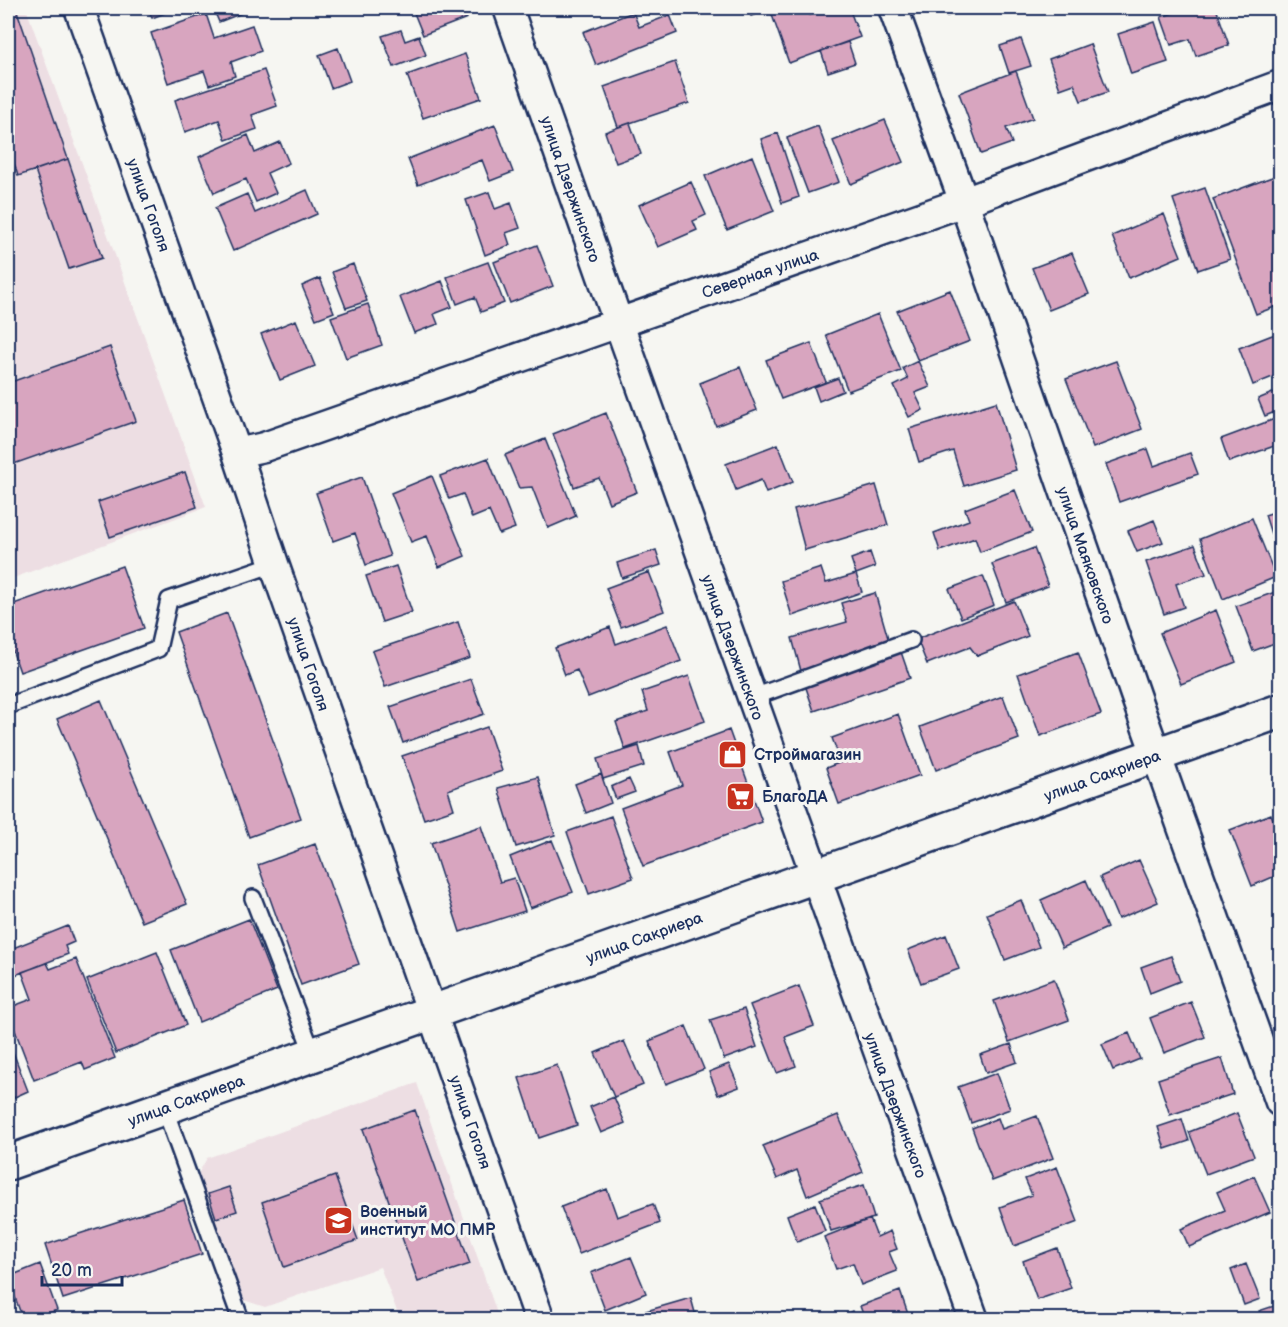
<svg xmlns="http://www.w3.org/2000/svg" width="1288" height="1327" font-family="'Balsamiq Sans',sans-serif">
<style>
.built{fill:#eddee3}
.building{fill:#d8a5bf;stroke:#1b2f5e;stroke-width:1.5}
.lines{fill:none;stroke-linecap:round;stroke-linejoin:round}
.lane-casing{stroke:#1b2f5e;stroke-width:20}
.street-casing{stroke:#1b2f5e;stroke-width:33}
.secondary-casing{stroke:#1b2f5e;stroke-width:38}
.lane{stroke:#f6f6f2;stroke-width:15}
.street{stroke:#f6f6f2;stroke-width:28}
.secondary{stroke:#f6f6f2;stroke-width:33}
.labels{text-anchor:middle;stroke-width:6;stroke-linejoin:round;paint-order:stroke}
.street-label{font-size:16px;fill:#1b2f5e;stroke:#f6f6f2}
.poi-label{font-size:16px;font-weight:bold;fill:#1b2f5e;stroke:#f6f6f2;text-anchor:start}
</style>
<rect width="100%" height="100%" fill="#f6f6f2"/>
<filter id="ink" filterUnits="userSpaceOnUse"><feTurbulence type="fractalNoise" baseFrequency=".0167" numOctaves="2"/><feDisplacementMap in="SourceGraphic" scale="12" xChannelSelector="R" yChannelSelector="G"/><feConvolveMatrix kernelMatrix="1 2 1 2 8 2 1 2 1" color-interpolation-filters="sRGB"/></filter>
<g filter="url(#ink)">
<!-- built -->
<path class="built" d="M8,8H26L206,507L8,580Z
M417,1083L499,1319H400L380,1267L265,1307L243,1300L198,1174L207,1158Z"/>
<!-- building -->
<path class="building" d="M8,8H16L68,159L18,176L8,144Z
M148,8H178L152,18Z
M213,8H240L242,13L219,22Z
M412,8H463L467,18L423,35Z
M747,8H774L751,16Z
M791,8H808L810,15L829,8H849L860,37L789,63L772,15Z
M944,8H972L947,16Z
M1188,8H1216L1229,45L1196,56L1190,39L1171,45L1161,17Z
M633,12L639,27L670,15L677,33L596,65L583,32Z
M206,14L214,38L252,25L261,51L231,62L235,76L209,85L204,71L168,83L151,33Z
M1155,22L1168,62L1131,74L1118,34Z
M401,30L405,41L419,36L426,55L394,67L382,36Z
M1021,39L1031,66L1009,73L1000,46Z
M848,42L855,63L828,72L821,51Z
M1090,44L1108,92L1081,101L1074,84L1060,89L1049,59Z
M338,48L350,81L331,88L319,55Z
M465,54L481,98L423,118L407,75Z
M675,62L689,103L618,127L604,87Z
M264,70L277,106L252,115L257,129L226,140L219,120L185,132L175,100Z
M1016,71L1033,118L1006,128L1012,143L981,154L959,93Z
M885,120L903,162L851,184L833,141Z
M630,123L641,154L616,163L605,132Z
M495,125L513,172L490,181L482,160L418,185L408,159Z
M818,126L839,182L808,193L787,138Z
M778,133L799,197L782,203L761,139Z
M248,135L255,153L280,142L289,163L267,173L276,193L256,202L246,179L214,193L199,157Z
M752,156L774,211L727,230L705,176Z
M68,159L102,258L69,269L35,170Z
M1280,174V305L1256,314L1213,199Z
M691,182L706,215L693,221L697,230L658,247L639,205Z
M1205,188L1230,259L1198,270L1173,199Z
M307,190L317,214L233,251L215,208L247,194L255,213Z
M489,192L495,209L511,203L520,228L506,233L510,245L485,255L466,200Z
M1164,214L1181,256L1129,278L1112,236Z
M537,245L553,286L510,303L494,262Z
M1072,253L1089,294L1049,310L1032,268Z
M488,262L504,303L481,312L475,297L457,304L447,277Z
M353,264L367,301L346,308L332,272Z
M320,278L334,312L316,319L302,286Z
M442,281L452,307L434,314L438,324L414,333L400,297Z
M950,290L970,341L918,361L897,311Z
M368,304L382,345L346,358L331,317Z
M878,314L901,371L848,391L826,335Z
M296,320L315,366L280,380L261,334Z
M1280,332V374L1253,385L1239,348Z
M811,343L826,382L781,399L766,360Z
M110,347L136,421L8,466V383Z
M918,361L930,387L915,393L923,410L909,417L894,386L908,379L903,368Z
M1116,361L1142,429L1093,448L1066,379Z
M740,367L757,410L716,426L700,383Z
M838,378L843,391L819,401L814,387Z
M1280,390V410L1265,416L1258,399Z
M996,402L1016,470L964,486L953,451L919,462L909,429Z
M606,413L637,492L609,503L599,478L574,487L553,434Z
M1280,417V444L1229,462L1221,439Z
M545,439L576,516L548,528L532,487L519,488L505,455Z
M778,444L793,482L766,493L761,480L736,490L726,464Z
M1148,449L1154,466L1190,453L1198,474L1119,502L1106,464Z
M488,458L515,528L499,534L489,511L472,518L463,494L449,499L440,476Z
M185,472L197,507L110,537L98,502Z
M432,476L465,556L439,567L427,536L411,542L391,493Z
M362,477L390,556L366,565L355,533L333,541L316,493Z
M876,485L888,525L805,550L794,509Z
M1015,490L1032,532L980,552L975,538L940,551L934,533L969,520L965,509Z
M1280,510V562L1265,515Z
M1252,518L1276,577L1223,599L1200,539Z
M1154,520L1163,542L1137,552L1128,531Z
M1195,545L1206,574L1176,584L1184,607L1164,614L1146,562Z
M1034,548L1048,586L1006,602L992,564Z
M656,550L661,565L622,578L617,563Z
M870,552L875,567L856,574L851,559Z
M122,566L144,628L20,672L8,638V606Z
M396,566L412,612L382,622L366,576Z
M821,568L826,583L856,574L862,592L792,616L781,581Z
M649,572L664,611L621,627L606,588Z
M983,576L994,605L961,618L949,589Z
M1278,591L1280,599V641L1253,651L1236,606Z
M875,593L890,645L801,671L792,638L847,622L841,603Z
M1014,601L1028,636L977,656L970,647L927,664L917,639Z
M1216,610L1236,662L1181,684L1160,633Z
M227,613L301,818L249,837L176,632Z
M458,622L470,658L385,687L372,651Z
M667,625L681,661L588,697L577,670L565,675L555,648L610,627L616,644Z
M900,649L910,678L814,711L804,682Z
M1078,652L1101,714L1040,736L1018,674Z
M689,676L705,721L625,749L616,722L648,711L642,692Z
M471,679L484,714L403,743L390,707Z
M1003,696L1019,739L936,770L920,727Z
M101,700L187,904L142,922L57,719Z
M898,714L920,775L839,804L826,768L841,762L832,738Z
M487,727L502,771L448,790L454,809L424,819L402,756Z
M729,730L762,822L643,866L621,808L682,785L670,752Z
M639,746L644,766L603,779L597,759Z
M601,774L611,803L586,813L575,784Z
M538,777L555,835L516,847L498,788Z
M629,779L635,792L616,799L611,787Z
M1271,814L1280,837V874L1252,886L1230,830Z
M611,816L633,878L589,894L567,832Z
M481,826L500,882L514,878L525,911L460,932L431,843Z
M552,840L573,892L530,908L510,857Z
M315,844L359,964L301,985L258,865Z
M1139,860L1158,902L1118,919L1100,877Z
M1086,880L1107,928L1062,948L1041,900Z
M1021,900L1039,947L1005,960L987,914Z
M249,919L277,990L199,1022L171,950Z
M68,926L74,942L65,946L68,954L8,978V950Z
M946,935L959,969L921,983L908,950Z
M157,952L186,1025L116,1053L87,980Z
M1171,956L1180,981L1150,993L1141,967Z
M76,959L115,1058L85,1070L82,1062L34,1080L8,1012V1008L32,999L22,972L47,963L50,969Z
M1054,979L1069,1020L1009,1042L994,1001Z
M799,986L814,1026L785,1037L796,1066L777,1073L750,1005Z
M1191,1002L1205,1037L1164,1053L1150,1018Z
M744,1009L757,1047L724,1059L710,1020Z
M686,1026L704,1069L666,1084L649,1041Z
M1129,1033L1140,1059L1113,1070L1102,1044Z
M8,1039L28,1091L8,1100Z
M624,1041L643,1085L614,1097L595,1053Z
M1011,1044L1017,1062L986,1073L980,1055Z
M1222,1058L1233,1094L1170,1115L1158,1079Z
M729,1064L739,1087L718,1095L709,1072Z
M557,1065L577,1125L539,1138L519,1078Z
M997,1073L1010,1109L971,1123L958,1087Z
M614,1097L625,1123L601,1133L590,1107Z
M415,1110L470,1264L418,1282L363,1129Z
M1237,1113L1254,1156L1206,1174L1189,1132Z
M838,1115L863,1172L807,1196L797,1170L777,1179L763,1146Z
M1037,1116L1053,1158L992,1181L972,1128L998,1118L1002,1129Z
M1182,1119L1189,1141L1165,1149L1158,1127Z
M1057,1167L1078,1222L1014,1246L1000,1207L1032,1195L1025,1179Z
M335,1176L358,1240L284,1267L262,1202Z
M1254,1176L1270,1212L1189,1247L1181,1229L1225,1210L1217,1192Z
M864,1185L874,1218L831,1231L820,1199Z
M229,1187L237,1211L216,1218L208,1194Z
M607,1189L617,1217L653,1204L660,1223L579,1254L561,1207Z
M184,1200L202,1254L63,1299L45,1245Z
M815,1204L825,1231L797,1242L787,1215Z
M870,1219L877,1237L890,1231L897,1249L889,1252L897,1271L861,1285L853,1263L836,1269L824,1237Z
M1057,1248L1071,1288L1037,1300L1023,1261Z
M631,1257L646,1293L605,1310L591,1273Z
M40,1264L57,1310L31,1320H23L8,1277Z
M1246,1264L1260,1299L1244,1305L1231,1270Z
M900,1291L910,1320H865L860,1306Z
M691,1298L697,1320H615Z
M1280,1304V1320H1262L1259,1311Z
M852,1311L856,1320H832Z"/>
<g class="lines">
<defs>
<path id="lane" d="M751,698L911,640
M8,706L158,649L169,600L274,564
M253,898L313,1054
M164,1107L241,1320"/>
<path id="street" d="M79,8L237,453L274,564L540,1320
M508,8C661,446 816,883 974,1320
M893,8L964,202L1141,712L1280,1102
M237,453L264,447L964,202L1280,85"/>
<path id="secondary" d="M8,1163L1280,711"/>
</defs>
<!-- lane casing -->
<use href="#lane" class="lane-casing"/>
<!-- street casing -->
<use href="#street" class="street-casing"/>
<!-- secondary casing -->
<use href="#secondary" class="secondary-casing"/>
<!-- lane -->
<use href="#lane" class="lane"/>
<!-- street -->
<use href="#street" class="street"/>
<!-- secondary -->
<use href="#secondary" class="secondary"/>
</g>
</g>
<!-- icons -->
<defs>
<symbol id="shop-square" viewBox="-11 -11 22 22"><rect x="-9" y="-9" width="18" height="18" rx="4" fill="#c8321e" stroke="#f6f6f2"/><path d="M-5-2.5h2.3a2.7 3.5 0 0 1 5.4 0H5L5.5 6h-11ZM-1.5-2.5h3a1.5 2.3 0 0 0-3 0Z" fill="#fff"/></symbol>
<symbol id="supermarket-square" viewBox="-11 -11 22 22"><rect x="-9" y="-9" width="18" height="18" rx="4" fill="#c8321e" stroke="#f6f6f2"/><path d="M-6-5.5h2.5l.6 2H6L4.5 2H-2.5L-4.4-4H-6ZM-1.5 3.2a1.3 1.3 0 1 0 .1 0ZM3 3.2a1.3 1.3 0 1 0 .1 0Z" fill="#fff"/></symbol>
<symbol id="university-square" viewBox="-11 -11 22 22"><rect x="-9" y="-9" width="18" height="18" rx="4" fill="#c8321e" stroke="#f6f6f2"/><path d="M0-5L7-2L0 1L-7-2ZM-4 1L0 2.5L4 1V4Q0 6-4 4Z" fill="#fff"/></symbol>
</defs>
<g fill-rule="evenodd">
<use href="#shop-square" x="716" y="738" width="33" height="33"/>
<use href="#supermarket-square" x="724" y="780" width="33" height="33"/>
<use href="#university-square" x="322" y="1204" width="33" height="33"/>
</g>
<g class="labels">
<!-- street labels -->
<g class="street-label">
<text transform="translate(571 189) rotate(71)" y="6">улица Дзержинского</text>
<text transform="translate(149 205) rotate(70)" y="6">улица Гоголя</text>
<text transform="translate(760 273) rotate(-19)" y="6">Северная улица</text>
<text transform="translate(1086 555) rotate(71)" y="6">улица Маяковского</text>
<text transform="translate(733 647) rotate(70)" y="6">улица Дзержинского</text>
<text transform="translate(309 664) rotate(71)" y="6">улица Гоголя</text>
<text transform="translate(1102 775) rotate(-20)" y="6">улица Сакриера</text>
<text transform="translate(644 937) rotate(-20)" y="6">улица Сакриера</text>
<text transform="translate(186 1100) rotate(-20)" y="6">улица Сакриера</text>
<text transform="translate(896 1105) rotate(70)" y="6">улица Дзержинского</text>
<text transform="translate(471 1122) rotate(71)" y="6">улица Гоголя</text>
</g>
<!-- poi labels -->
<g class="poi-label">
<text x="754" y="760">Строймагазин</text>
<text x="762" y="802">БлагоДА</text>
<text x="360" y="1217">Военный<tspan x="360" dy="18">институт МО ПМР</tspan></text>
</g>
</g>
<!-- margin -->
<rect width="1288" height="1327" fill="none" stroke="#f6f6f2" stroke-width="30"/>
<rect x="15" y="15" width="1258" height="1297" fill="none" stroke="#1b2f5e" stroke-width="2" filter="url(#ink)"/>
<!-- scale -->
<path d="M42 1276v9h80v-9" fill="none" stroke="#1b2f5e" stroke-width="3"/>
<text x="51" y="1276" font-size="18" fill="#1b2f5e" stroke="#f6f6f2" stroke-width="4.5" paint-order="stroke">20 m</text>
</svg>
